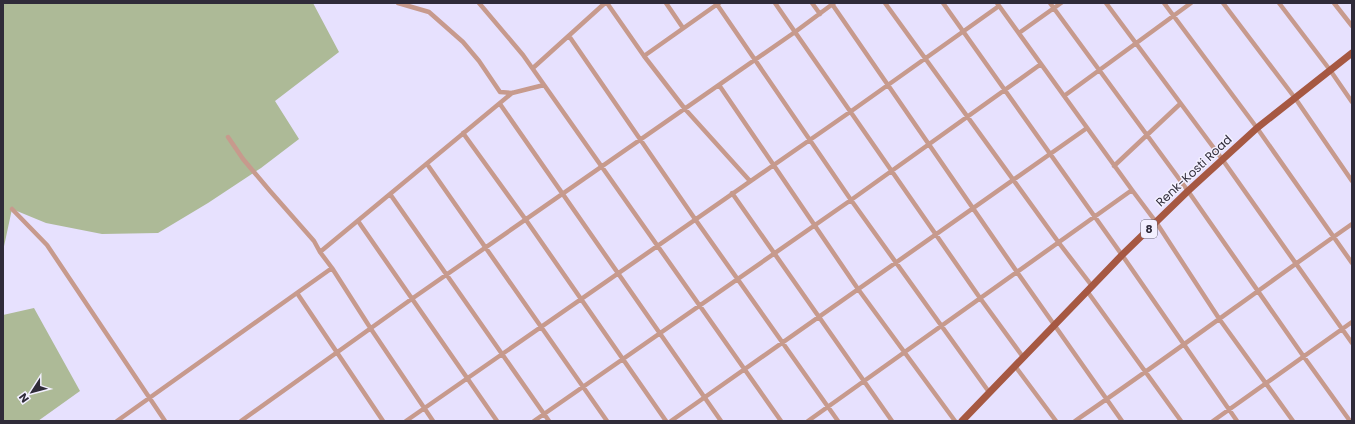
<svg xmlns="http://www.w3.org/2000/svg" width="1355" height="424" font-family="Poppins,sans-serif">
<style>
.green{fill:#adba97}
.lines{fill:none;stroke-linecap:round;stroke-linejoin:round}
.minor{stroke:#c79a8d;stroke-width:4.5}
.primary{stroke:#a65842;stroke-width:7}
.labels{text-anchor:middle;stroke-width:3;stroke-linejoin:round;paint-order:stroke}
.shield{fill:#f3f0ff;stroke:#6a6674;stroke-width:1}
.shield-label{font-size:11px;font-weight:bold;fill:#2f2b39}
.street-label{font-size:12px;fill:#2f2b39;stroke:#f3f0ff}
</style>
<rect width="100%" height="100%" fill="#e7e1fe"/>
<!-- green -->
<path class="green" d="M3,3H313L339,52L275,101L299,139L261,168L208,203L158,233L102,234L46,223L12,209L3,251Z
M34,308L80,391L38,421H3V315Z"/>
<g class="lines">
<!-- minor -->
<path class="minor" d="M398,3L429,12L463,42L479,61L500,92L512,93L544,85
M479,3L523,55L781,421
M607,3L644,56L685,109L750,181
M666,3L683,28
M716,3L851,200L989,392
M812,3L820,14
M834,3L795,32L980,298L1023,357
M885,3L1059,243L1092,286
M943,3L1122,255L1237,421
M997,3L1132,190
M1050,3L1188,191L1304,357L1350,421
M1106,3L1222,159L1352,343
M1164,3L1257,128L1352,263
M1223,3L1295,98L1352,181
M1279,3L1330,70L1352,102
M1334,3L1352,26
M832,4L1017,272L1122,421
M1019,33L1061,3
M569,36L695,219L838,421
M644,56L719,3
M533,68L605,3
M719,85L858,289L955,421
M1064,96L1191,3
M500,104L721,421
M463,133L526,220L666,421
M228,137L243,159L270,191L314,241L320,252L332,268L371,329L433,421
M427,164L607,421
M1114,166L1180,104
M732,193L892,421
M390,194L549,421
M12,209L47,245L165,421
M358,221L497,421
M320,252L512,93
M1087,291L1181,421
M297,293L383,421
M1015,366L1056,421
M117,421L332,268
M241,421L413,298L795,32L775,3
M406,421L850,112L999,6
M534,421L851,200L1041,64
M671,421L1087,128
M808,421L1132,190L1156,222L1220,320L1293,421
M1075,421C1169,357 1259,289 1352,224
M1213,421L1352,322"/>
<!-- primary -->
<path class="primary" d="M962,421L1122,255L1188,191L1257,128L1352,53"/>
</g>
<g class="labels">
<!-- shield labels -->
<rect class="shield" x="1141" y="220" width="16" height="18" rx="3"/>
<g class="shield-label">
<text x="1149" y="233">8</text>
</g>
<!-- street labels -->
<g class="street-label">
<text transform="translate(1194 171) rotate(-43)" y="4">Renk-Kosti Road</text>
</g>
</g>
<!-- border -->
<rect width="1355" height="424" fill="none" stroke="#2f2b39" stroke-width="8"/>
<!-- north arrow -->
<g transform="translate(32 392) rotate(234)" stroke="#f3f0ff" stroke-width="3" paint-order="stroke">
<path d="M0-3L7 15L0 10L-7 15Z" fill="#2f2b39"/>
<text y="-6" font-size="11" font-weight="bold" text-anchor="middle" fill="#2f2b39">N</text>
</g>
</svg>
